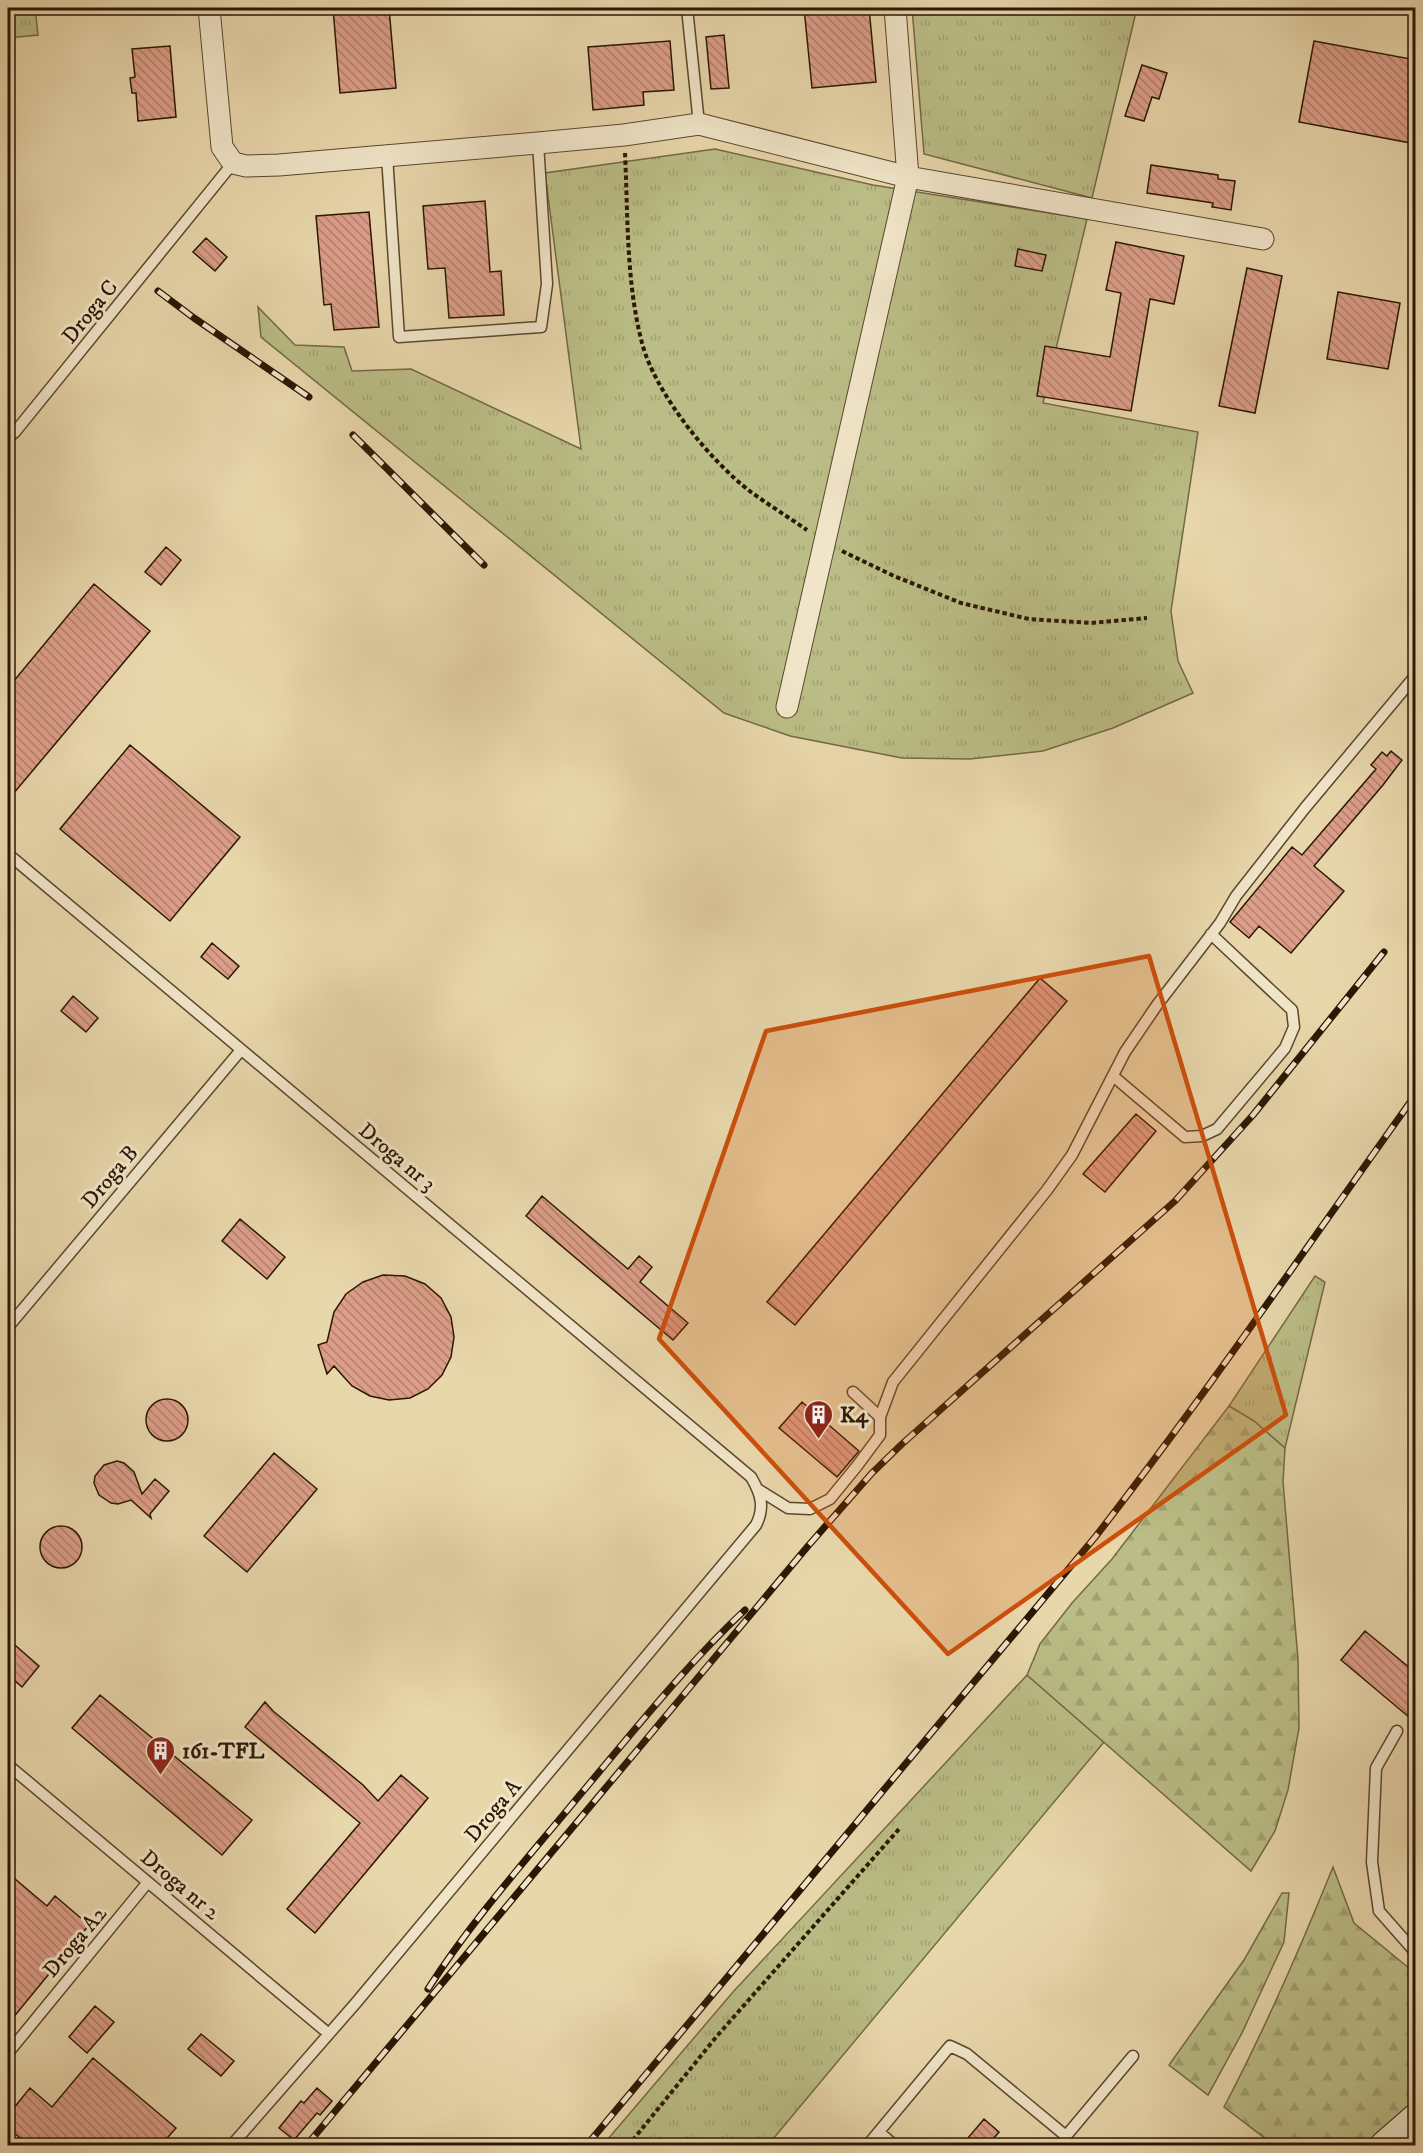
<svg xmlns="http://www.w3.org/2000/svg" width="1423" height="2153" font-family="'IM FELL DW Pica',serif">
<style>
.grass{fill:url(#grass-tufts);stroke:#726a44;stroke-width:1.5}
.forest{fill:url(#forest-firs);stroke:#726a44;stroke-width:1.5}
.building{fill:url(#building-back-hatch);stroke:#2a1703;stroke-width:1.5}
.lines{fill:none;stroke-linecap:round;stroke-linejoin:round}
.service-casing{stroke:#5a472d;stroke-width:13}
.minor-casing{stroke:#5a472d;stroke-width:23}
.secondary-casing{stroke:#2a1703;stroke-width:32}
.path{stroke:#2a1703;stroke-width:4;stroke-dasharray:4.5 3;stroke-linecap:butt}
.service{stroke:#f1e5c9;stroke-width:10}
.minor{stroke:#f1e5c9;stroke-width:21}
.secondary{stroke:#f1e5c9;stroke-width:30}
.rail-casing{stroke:#2a1703;stroke-width:7}
.rail{stroke:#f1e5c9;stroke-width:4.5;stroke-dasharray:14;stroke-linecap:butt}
.marked{fill:#cc4f0b;fill-opacity:0.2;stroke:#cc4f0b;stroke-width:4.5;stroke-linejoin:round}
.labels{text-anchor:middle;stroke-width:6;stroke-linejoin:round;paint-order:stroke}
.street-label{font-size:22px;fill:#2a1703;stroke:#f1e5c9}
.poi-label{font-size:22px;font-weight:bold;fill:#2a1703;stroke:#f1e5c9;text-anchor:start}
</style>
<defs>
<pattern id="grass-tufts" width="24" height="20" patternUnits="userSpaceOnUse" patternTransform="scale(1.5)"><rect width="24" height="20" fill="#bbbd86"/><path d="M3 7l-1-3M5 7V3M7 7l1-3M15 17l-1-3M17 17v-4M19 17l1-3" fill="none" stroke="#a1a272"/></pattern>
<pattern id="forest-firs" width="22" height="20" patternUnits="userSpaceOnUse" patternTransform="scale(1.5)"><rect width="22" height="20" fill="#bbbd86"/><path d="M5 1l3.5 6h-7zM16 11l3.5 6h-7z" fill="#a1a272"/></pattern>
<pattern id="building-back-hatch" width="6" height="6" patternUnits="userSpaceOnUse" patternTransform="scale(1.5)"><rect width="6" height="6" fill="#dd9e89"/><path d="M-1 5l2 2M0 0l6 6M5-1l2 2" fill="none" stroke="#b3806e"/></pattern>
</defs>
<rect width="100%" height="100%" fill="#e9d7ac"/>
<filter id="stains"><feTurbulence type="fractalNoise" baseFrequency=".00333" numOctaves="4"/><feColorMatrix values="0 0 0 0 .2 0 0 0 0 .09 0 0 0 0 .02 0 0 0 .5 -.17"/></filter>
<radialGradient id="worn" r=".72"><stop offset=".6" stop-color="#630" stop-opacity="0"/><stop offset="1" stop-color="#630" stop-opacity=".3"/></radialGradient>
<!-- grass -->
<path class="grass" d="M8,8H35L38,35L8,38Z
M912,8H1137L1092,198L924,154Z
M715,149L873,185L1087,219L1043,403L1198,432L1171,611L1178,661L1193,693L1113,728L1043,751L970,759L902,758L790,736L724,713L261,337L258,307L295,345L344,347L352,371L411,369L581,449L545,173Z
M1315,1276L1325,1282L1285,1448L1254,1421L1229,1406Z
M1027,1675L1104,1742L768,2145L602,2146L733,1992Z"/>
<!-- forest -->
<path class="forest" d="M1229,1406L1254,1421L1285,1448L1283,1482L1298,1659L1299,1728L1288,1790L1275,1831L1251,1871L1027,1675L1040,1644L1072,1603L1112,1559Z
M1333,1867L1354,1923L1415,1973V2106L1369,2146L1274,2145L1224,2107C1265,2029 1300,1949 1333,1867Z
M1282,1893H1289L1284,1942L1242,2033L1208,2095L1169,2065L1244,1960Z"/>
<!-- building -->
<path class="building" d="M333,8H389L396,88L340,93Z
M804,8H869L876,82L812,88Z
M724,35L729,88L711,89L706,37Z
M670,41L674,90L643,92L644,105L593,110L588,47Z
M1314,41L1416,60V144L1299,122Z
M170,46L176,117L138,121L136,93H132L130,78L135,77L132,49Z
M1142,65L1167,73L1159,99L1152,97L1144,121L1125,116Z
M1151,165L1218,175V179L1235,181L1231,210L1212,207L1213,203L1207,202L1147,193Z
M485,201L490,272L501,271L504,315L449,318L445,268L428,269L423,206Z
M369,212L379,327L334,330L331,304L324,305L316,216Z
M206,238L227,257L215,271L193,252Z
M1116,242L1184,256L1174,304L1150,299L1131,411L1037,396L1045,346L1110,357L1121,293L1106,290Z
M1018,249L1046,255L1042,271L1015,266Z
M1247,268L1282,276L1255,413L1219,406Z
M1338,292L1400,303L1388,369L1327,359Z
M166,547L181,560L161,585L145,572Z
M94,584L150,631L8,800V688Z
M130,745L240,837L170,921L60,829Z
M1391,751L1402,760L1383,785L1314,866L1344,891L1291,953L1259,926L1249,938L1230,922L1292,847L1302,855L1376,769L1371,765L1382,752L1387,756Z
M212,943L239,966L228,979L201,957Z
M1040,978L1067,1001L795,1325L767,1302Z
M73,996L98,1018L86,1032L61,1011Z
M1136,1114L1156,1131L1105,1192L1083,1174Z
M542,1196L628,1269L639,1256L652,1267L640,1282L688,1323L673,1340L526,1216Z
M240,1219L285,1257L267,1279L222,1241Z
M383,1275L405,1276L425,1284L441,1298L451,1317L454,1337L451,1357L442,1375L428,1389L410,1398L389,1400L370,1396L352,1386L334,1366L327,1374L318,1345L327,1342L334,1312L346,1294L363,1282Z
M146 1420a21 21 0 1 1 42 0a21 21 0 1 1-42 0Z
M802,1402L859,1451L837,1477L779,1428Z
M274,1453L317,1489L247,1572L204,1536Z
M117,1461L124,1463L134,1472L142,1494L155,1479L169,1491L150,1514L151,1518L131,1500L118,1504L111,1503L99,1495L94,1483L95,1476L104,1465Z
M40 1547a21 21 0 1 1 42 0a21 21 0 1 1-42 0Z
M1365,1631L1416,1673V1723L1341,1660Z
M8,1639L39,1666L22,1687L8,1675Z
M100,1695L252,1820L222,1855L72,1728Z
M265,1702L273,1711L363,1785L378,1801L401,1775L428,1798L315,1933L287,1909L360,1823L245,1727Z
M8,1873L47,1906L55,1896L89,1925L8,2024Z
M95,2006L114,2022L87,2053L69,2037Z
M201,2034L234,2061L221,2076L188,2049Z
M93,2058L176,2128L161,2145H29L8,2128V2115L30,2088L52,2107Z
M317,2088L332,2101L320,2115L317,2113L294,2140L279,2128L301,2101L304,2103Z
M984,2119L999,2132L988,2145H962Z"/>
<g class="lines">
<defs>
<path id="service" d="M687,8L699,124
M387,156L399,337L541,327L547,284L538,143
M8,438L15,432L233,163
M8,854L751,1477C761,1494 765,1507 756,1525L355,2004L231,2146
M1113,1076L1185,1137L1202,1136L1217,1129L1285,1048L1294,1027L1292,1010L1211,934
M8,1327L241,1050
M880,1417L893,1382L1047,1190L1072,1155L1125,1052L1157,1005L1220,923L1236,896L1305,808L1416,675
M759,1490L788,1508L810,1509L830,1499L857,1466L880,1435V1417L853,1392
M1397,1731L1376,1768L1372,1862L1379,1911L1416,1953
M8,1765L329,2034
M8,2053L148,1882
M879,2132L895,2146
M867,2146L950,2046L967,2054L1066,2136L1133,2056"/>
<path id="minor" d="M209,8L222,147L233,163L246,166L279,165L538,143L624,135L699,124L908,177L895,8
M787,707L908,177L1263,239"/>
<path id="secondary" d="M1385,2146L1416,2119"/>
</defs>
<!-- service casing -->
<use href="#service" class="service-casing"/>
<!-- minor casing -->
<use href="#minor" class="minor-casing"/>
<!-- secondary casing -->
<use href="#secondary" class="secondary-casing"/>
<!-- path -->
<path class="path" d="M625,153C628,216 626,282 642,343C655,393 710,461 751,492C769,505 788,517 807,530
M842,551L894,576L961,603L1029,619L1091,623L1147,618
M628,2146L717,2036L899,1829"/>
<!-- service -->
<use href="#service" class="service"/>
<!-- minor -->
<use href="#minor" class="minor"/>
<!-- secondary -->
<use href="#secondary" class="secondary"/>
<defs>
<path id="rail" d="M158,291L194,318L309,397
M353,435L484,565
M428,1989C472,1920 527,1859 579,1796C633,1732 684,1667 745,1610
M306,2146L808,1546L872,1473L902,1444L1175,1201L1253,1115L1384,952
M586,2146L1096,1536C1207,1393 1310,1242 1416,1094"/>
</defs>
<!-- rail casing -->
<use href="#rail" class="rail-casing"/>
<!-- rail -->
<use href="#rail" class="rail"/>
</g>
<!-- marked area -->
<path class="marked" d="M1149,956L1286,1415L948,1654L659,1339L766,1031Z"/>
<!-- icons -->
<defs>
<symbol id="building-pin" viewBox="-11 -11 22 30"><path d="M0 17L-7.5 6A9.5 9.5 0 1 1 7.5 6Z" fill="#8f2418" stroke="#f1e5c9"/><path d="M-4-6H4V6H1V3H-1V6H-4ZM-2.5-4.3h1.7v1.8h-1.7ZM.8-4.3h1.7v1.8H.8ZM-2.5-1h1.7V.8h-1.7ZM.8-1h1.7V.8H.8Z" fill="#fff"/></symbol>
</defs>
<g fill-rule="evenodd">
<use href="#building-pin" x="802" y="1398" width="33" height="45"/>
<use href="#building-pin" x="144" y="1734" width="33" height="45"/>
</g>
<g class="labels">
<!-- street labels -->
<g class="street-label">
<text transform="translate(89 311) rotate(-51)" y="8">Droga C</text>
<text transform="translate(398 1156) rotate(40)" y="8">Droga nr 3</text>
<text transform="translate(109 1176) rotate(-50)" y="8">Droga B</text>
<text transform="translate(492 1810) rotate(-50)" y="8">Droga A</text>
<text transform="translate(181 1884) rotate(40)" y="8">Droga nr 2</text>
<text transform="translate(74 1941) rotate(-50)" y="8">Droga A2</text>
</g>
<!-- poi labels -->
<g class="poi-label">
<text x="840" y="1422">K4</text>
<text x="182" y="1758">161-TFL</text>
</g>
</g>
<!-- margin -->
<rect width="1423" height="2153" fill="none" stroke="#e9d7ac" stroke-width="30"/>
<rect x="9" y="9" width="1405" height="2135" fill="none" stroke="#2a1703" stroke-width="3"/>
<rect x="15" y="15" width="1393" height="2123" fill="none" stroke="#2a1703" stroke-width="1.5"/>
<rect width="100%" height="100%" filter="url(#stains)"/>
<rect width="100%" height="100%" fill="url(#worn)"/>
</svg>
